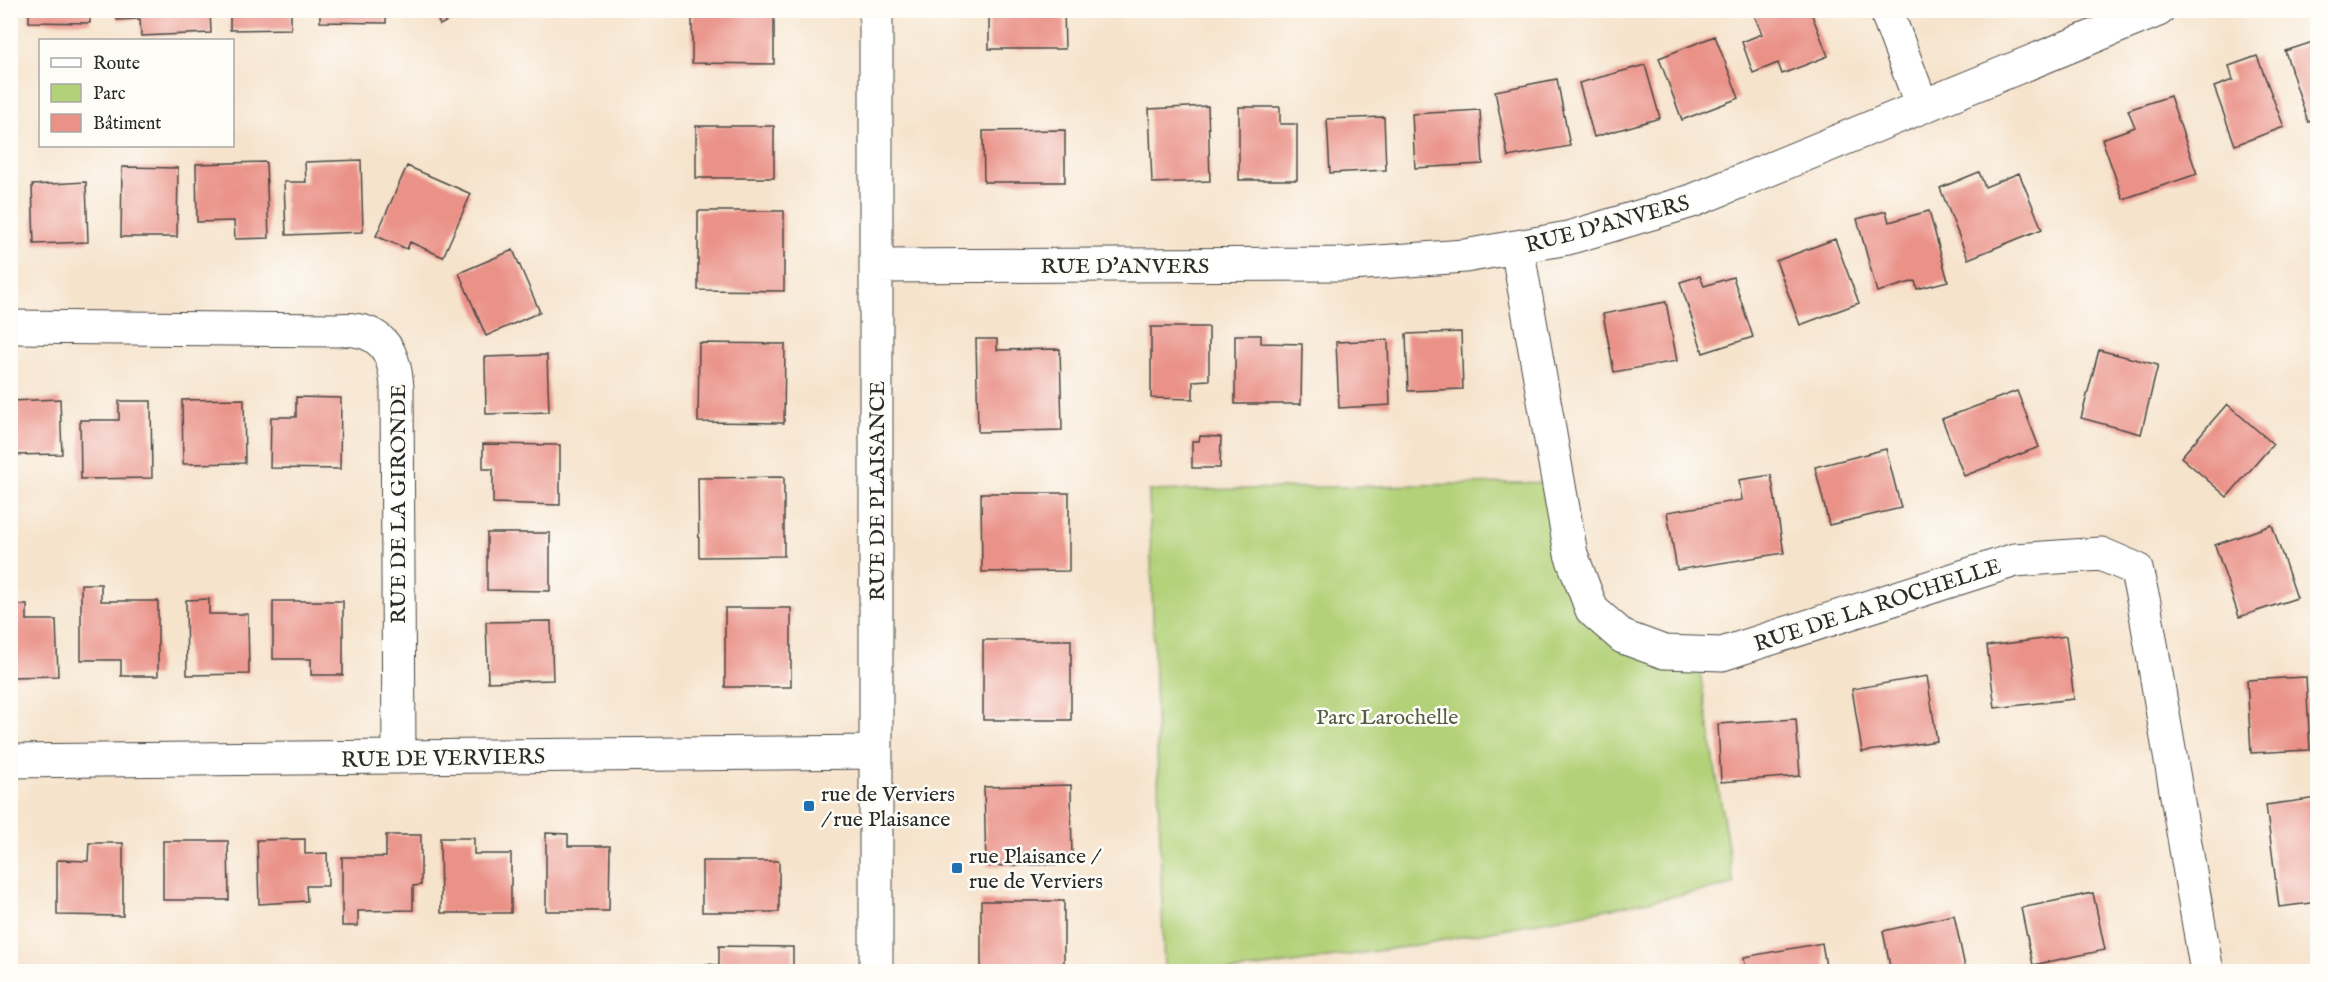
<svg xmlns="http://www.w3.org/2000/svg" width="2328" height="982" font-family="'IM FELL English',serif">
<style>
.green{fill:#b2d178;stroke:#6e7e52;stroke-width:1.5}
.building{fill:#ea9288}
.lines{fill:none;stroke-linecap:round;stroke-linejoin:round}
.minor-casing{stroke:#494743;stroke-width:35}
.minor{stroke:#fff;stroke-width:33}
.poi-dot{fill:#1f6fb2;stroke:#fdfcf7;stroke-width:2}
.labels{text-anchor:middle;stroke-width:5;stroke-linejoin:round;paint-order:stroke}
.street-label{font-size:22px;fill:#2b2b2b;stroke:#fdfcf7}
.park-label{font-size:22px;fill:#545d42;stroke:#fdfcf7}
.poi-label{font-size:22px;fill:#2b2b2b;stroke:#fdfcf7;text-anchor:start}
</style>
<rect width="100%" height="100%" fill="#fdfcf7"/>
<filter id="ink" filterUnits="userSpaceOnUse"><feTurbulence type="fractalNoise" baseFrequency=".0167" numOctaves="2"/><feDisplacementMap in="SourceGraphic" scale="12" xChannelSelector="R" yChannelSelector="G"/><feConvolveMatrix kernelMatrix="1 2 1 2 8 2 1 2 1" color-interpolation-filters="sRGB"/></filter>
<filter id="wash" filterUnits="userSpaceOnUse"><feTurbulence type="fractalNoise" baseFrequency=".008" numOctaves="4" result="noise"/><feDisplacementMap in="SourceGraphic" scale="24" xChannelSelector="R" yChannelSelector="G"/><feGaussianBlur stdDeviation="1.35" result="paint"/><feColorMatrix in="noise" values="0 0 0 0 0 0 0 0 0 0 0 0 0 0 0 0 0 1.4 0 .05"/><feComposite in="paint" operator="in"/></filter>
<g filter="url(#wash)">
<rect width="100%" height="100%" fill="#f6e3cc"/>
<!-- green -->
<path class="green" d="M1558,482L1592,610L1697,653L1734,885L1412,946L1235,971H1164L1149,491Z"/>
<g id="blocks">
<!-- building -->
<path class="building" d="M29,10H90V23L29,22Z
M116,10H210L211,33L141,36L140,19L117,20Z
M230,10H291V29L230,30Z
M320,10H386V23L320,22Z
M433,10H468L440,25Z
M989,10H1064L1065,49H989Z
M1752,10H1810L1828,56L1782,74L1778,63L1753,73L1742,42L1762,34Z
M692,13H774V64L692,63Z
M1715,36L1739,98L1682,120L1659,58Z
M2316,41L2318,119L2308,122L2285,51Z
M2257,56L2284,127L2235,145L2214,87L2233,80L2229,66Z
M1645,65L1660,118L1594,137L1579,83Z
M1557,79L1570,146L1508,157L1495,91Z
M2170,96L2197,174L2123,199L2102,139L2135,127L2128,110Z
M1208,106L1210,181L1152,183L1149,109Z
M1239,107H1280V124H1297V180H1239Z
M1480,110L1483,164L1415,168L1412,114Z
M1384,117L1386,170L1330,173L1327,119Z
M696,126H774V178H696Z
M1065,130V182H984L983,131Z
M361,160L363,232L286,235L284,182H306L305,162Z
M266,162L269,238L235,239L234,221L197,222L196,164Z
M407,166L471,194L443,257L410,242L407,249L376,236Z
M122,167L178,168L177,237H121Z
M1979,172L1985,187L2019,173L2042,229L1968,259L1940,188Z
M86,182L88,242L34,244L32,185Z
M698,211H784V291L698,290Z
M1886,211L1889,222L1929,211L1948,281L1917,289L1915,281L1877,292L1857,219Z
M1835,239L1859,303L1800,325L1776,261Z
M513,250L540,312L486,336L459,273Z
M1700,276L1704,286L1733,277L1753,337L1703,353L1680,282Z
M1666,302L1677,361L1614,372L1603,314Z
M1151,327H1209V380L1193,381V399L1151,398Z
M1461,332L1463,389L1408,391L1406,334Z
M1235,335H1261V343L1302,344L1301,404H1235Z
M976,339H997V350L1060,349L1062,430L978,432Z
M1388,340L1390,405L1339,408L1336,342Z
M699,343L785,344L784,423L698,422Z
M2099,350L2158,365L2141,434L2081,418Z
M547,355L549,412L486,414L485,357Z
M2017,391L2039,447L1964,476L1942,419Z
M296,397L341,398L340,469L270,468L271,417H296Z
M60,399L62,454L10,455V401Z
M244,399L245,463L183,464L182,400Z
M119,401H151L152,478L81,479L80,420H119Z
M2227,404L2273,444L2227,497L2181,457Z
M1200,436L1221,437L1220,468H1192V441H1199Z
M483,444L560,445V505L493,503V469H483Z
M1886,449L1901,508L1829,525L1815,467Z
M1771,475L1784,553L1677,570L1667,512L1742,500L1739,480Z
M784,477V556L699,557L698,478Z
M981,493H1069V571L982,572Z
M2272,525L2297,598L2239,617L2215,545Z
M487,533H550V591L487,590Z
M81,584H101V601H158V676H121V660H81Z
M209,599V614H248L249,674L187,675L186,600Z
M273,601H343V675H311V659H273Z
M10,605H27V620H56L58,676L10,677Z
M725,608H791V687H725Z
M551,621L553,680L488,682L486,622Z
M2066,636L2074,699L1995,708L1987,646Z
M983,640H1071V720H983Z
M1927,676L1937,741L1862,752L1852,689Z
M2306,677L2310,750L2251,753L2247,680Z
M1796,719L1800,776L1721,782L1718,724Z
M1071,785L1072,864L986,866L984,787Z
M2318,798V902L2279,907L2266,805Z
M546,833L568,834V846H610L609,911H546Z
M386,835H421V885L413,886V910L358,911V926H342V857H386Z
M440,838H474V854H511V913H441Z
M305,839V854L327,853L328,886H306L307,901L259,904L257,840Z
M163,841H228L229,900H163Z
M89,843H123V916L57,915V860L88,861Z
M702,861H779V912H702Z
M2093,893L2105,950L2033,965L2021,908Z
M981,901H1064V972H981Z
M1954,915L1966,972H1891L1883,931Z
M1822,943L1827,972H1746L1744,957Z
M719,946L793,947V972H705V964L719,965Z"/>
</g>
</g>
<g filter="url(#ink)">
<use href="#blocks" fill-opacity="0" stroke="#494743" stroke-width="1.5"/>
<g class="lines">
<defs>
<path id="minor" d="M876,10V972
M1886,10L1922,106
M1517,247L1571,554L1592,610L1623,637L1664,652L1722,654L2015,560L2101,554L2136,569L2144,603L2207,972
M876,266L1351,264L1465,256L1568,238L1692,201L2158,10
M10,327L336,330C379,326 395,348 397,389L399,757
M10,761L876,752"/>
</defs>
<!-- minor casing -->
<use href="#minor" class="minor-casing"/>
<!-- minor -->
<use href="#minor" class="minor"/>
</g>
</g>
<!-- markers -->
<g class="poi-dot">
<rect x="803" y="800" width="12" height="12" rx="3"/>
<rect x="951" y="862" width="12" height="12" rx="3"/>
</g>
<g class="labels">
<!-- street labels -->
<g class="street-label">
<text transform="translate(1607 223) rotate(-15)" y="8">RUE D'ANVERS</text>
<text x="1125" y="273">RUE D'ANVERS</text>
<text transform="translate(876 491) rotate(-90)" y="8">RUE DE PLAISANCE</text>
<text transform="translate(397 504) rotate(-90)" y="8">RUE DE LA GIRONDE</text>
<text transform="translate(1877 604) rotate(-18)" y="8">RUE DE LA ROCHELLE</text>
<text transform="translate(443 757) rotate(-1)" y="8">RUE DE VERVIERS</text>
</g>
<!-- park labels -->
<g class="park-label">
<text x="1387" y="724">Parc Larochelle</text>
</g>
<!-- poi labels -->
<g class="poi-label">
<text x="821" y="801">rue de Verviers<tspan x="821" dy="25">/ rue Plaisance</tspan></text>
<text x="969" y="863">rue Plaisance /<tspan x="969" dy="25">rue de Verviers</tspan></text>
</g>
</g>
<!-- margin -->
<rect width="2328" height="982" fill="none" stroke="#fdfcf7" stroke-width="36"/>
<!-- legend -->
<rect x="39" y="39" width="195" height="108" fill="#fdfcf7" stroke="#a9a8a5" stroke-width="1.5"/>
<rect x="51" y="58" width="30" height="9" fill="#ffffff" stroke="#a9a8a5" stroke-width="1.5"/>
<text x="93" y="69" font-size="18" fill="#2b2b2b">Route</text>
<rect x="51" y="84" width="30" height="18" fill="#b2d178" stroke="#a9a8a5" stroke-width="1.5"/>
<text x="93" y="99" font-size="18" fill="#2b2b2b">Parc</text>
<rect x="51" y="114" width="30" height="18" fill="#ea9288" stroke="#a9a8a5" stroke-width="1.5"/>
<text x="93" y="129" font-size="18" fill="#2b2b2b">Bâtiment</text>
</svg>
